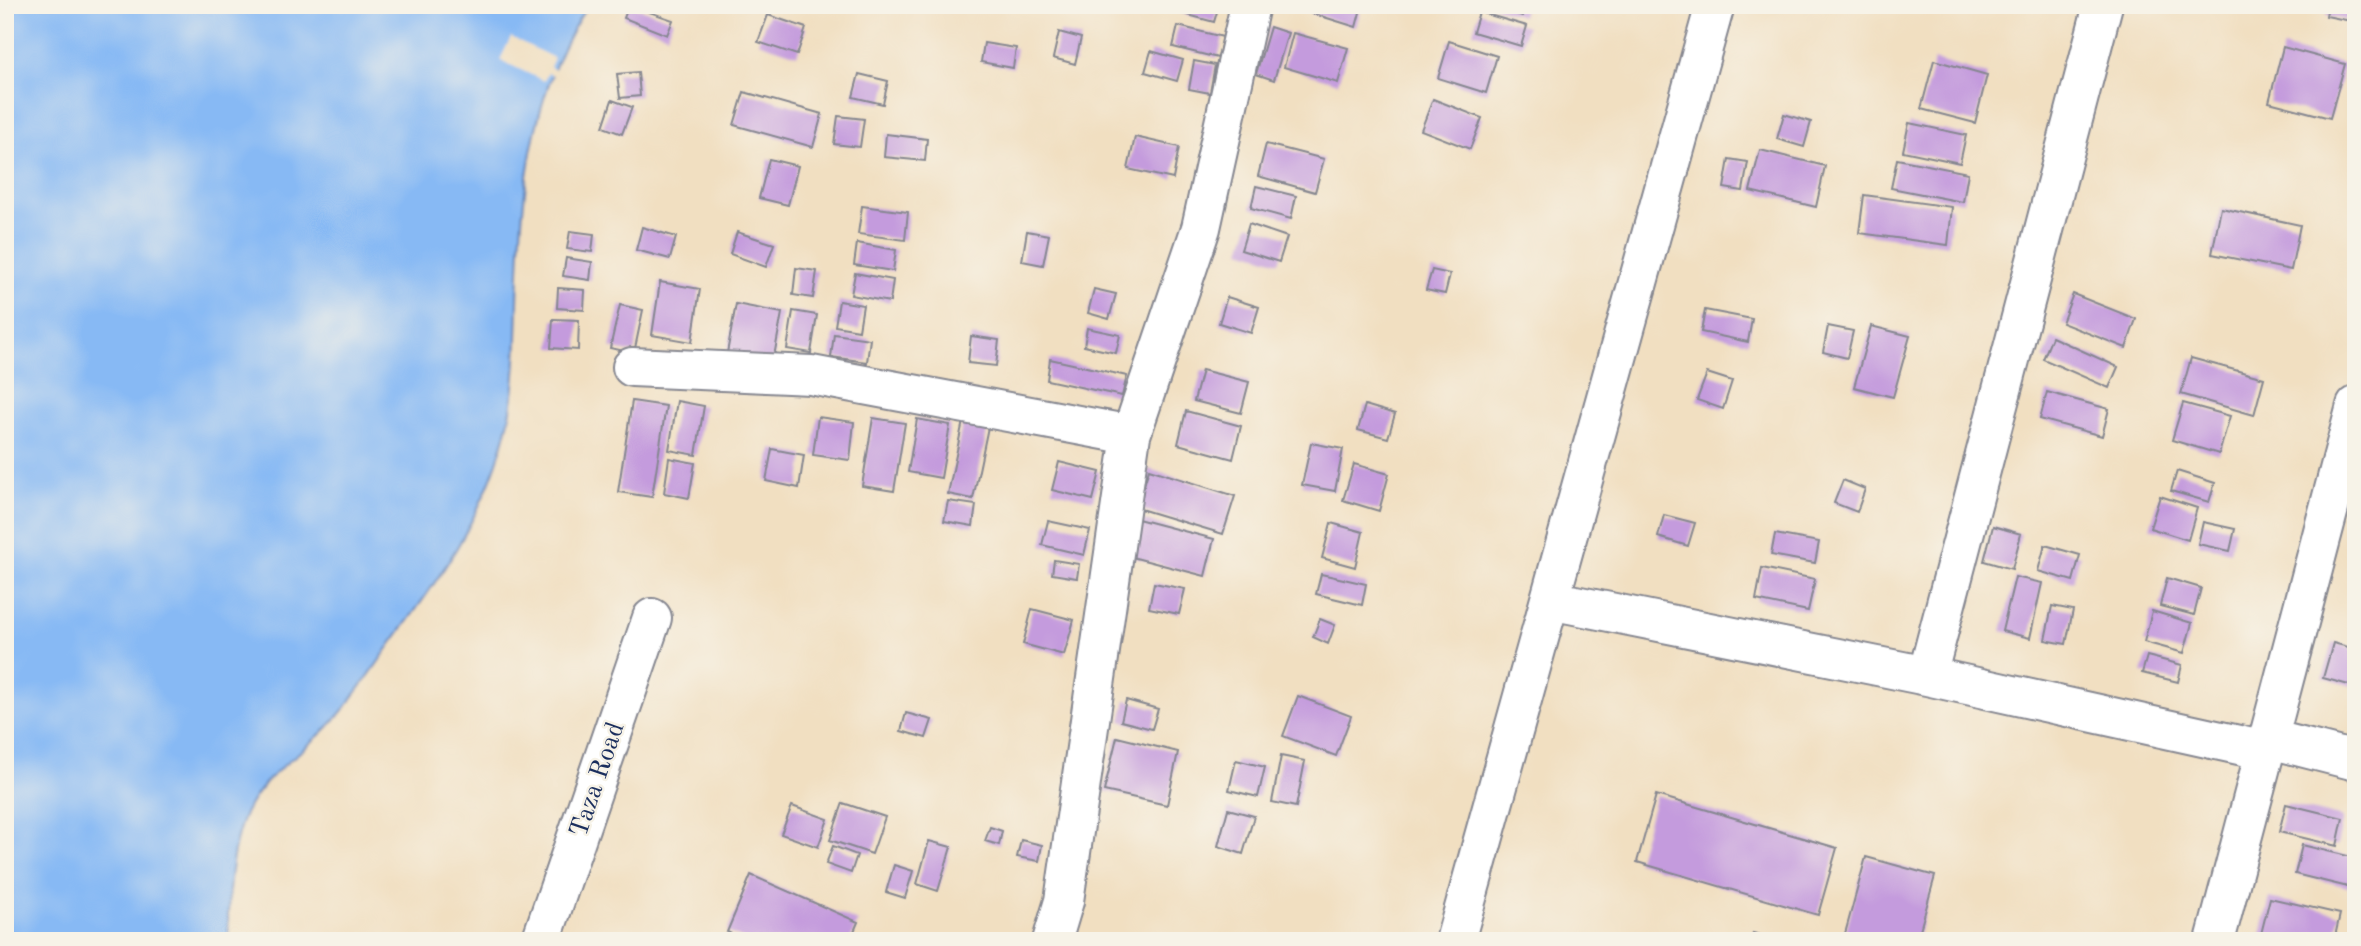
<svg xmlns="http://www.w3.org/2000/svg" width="2361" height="946" font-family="'Old Standard TT',serif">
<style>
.water{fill:#87b9f4;stroke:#5174a9;stroke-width:2}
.pier{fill:#f1dfc1}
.building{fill:#c49bdd}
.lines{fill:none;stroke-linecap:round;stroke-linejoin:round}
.minor-casing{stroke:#868790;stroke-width:42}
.minor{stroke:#fff;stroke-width:38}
.labels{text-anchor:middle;stroke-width:5;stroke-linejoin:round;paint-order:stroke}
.street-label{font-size:26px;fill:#1b2f5e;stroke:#f7f3e8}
</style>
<rect width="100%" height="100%" fill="#f7f3e8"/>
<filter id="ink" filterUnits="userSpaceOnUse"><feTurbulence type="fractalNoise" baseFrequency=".0143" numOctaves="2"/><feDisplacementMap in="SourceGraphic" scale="14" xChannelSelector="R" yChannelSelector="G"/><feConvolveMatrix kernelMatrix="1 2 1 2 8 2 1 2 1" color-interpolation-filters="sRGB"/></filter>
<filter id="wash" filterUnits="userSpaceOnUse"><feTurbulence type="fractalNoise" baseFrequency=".00686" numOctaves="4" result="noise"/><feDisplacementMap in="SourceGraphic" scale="28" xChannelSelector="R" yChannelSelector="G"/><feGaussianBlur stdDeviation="1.57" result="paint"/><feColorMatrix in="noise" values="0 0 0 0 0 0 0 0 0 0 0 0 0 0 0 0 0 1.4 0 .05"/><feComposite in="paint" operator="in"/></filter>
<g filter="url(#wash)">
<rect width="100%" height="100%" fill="#f1dfc1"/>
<!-- water -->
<path class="water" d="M5,5H588C535,82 522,182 519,273C517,319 518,365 511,410C504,447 489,487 472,520C450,564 420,604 391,644C374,668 357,694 338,716C312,748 269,769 249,806C230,840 226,903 229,941H5Z"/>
<!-- pier -->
<path class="pier" d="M511,37L554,58L550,67L559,72L557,77L548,73L544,81L500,60Z"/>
<g id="blocks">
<!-- building -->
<path class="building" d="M629,5L673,20L667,35L624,18Z
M1167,5H1219L1214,22L1166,9Z
M1314,5H1362L1356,27L1311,13Z
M1490,5H1525L1522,16Z
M2328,5H2356V22L2326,16Z
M1479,12L1527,26L1521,46L1473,32Z
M768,15L806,28L797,55L758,42Z
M1178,26L1223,37L1218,58L1173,47Z
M1270,27L1288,33L1274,80L1256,74Z
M1059,32L1081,38L1075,64L1053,58Z
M1293,33L1348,48L1338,83L1284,67Z
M1449,41L1497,56L1486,93L1438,78Z
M984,43L1016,48L1013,68L981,62Z
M2283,47L2345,64L2330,118L2269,102Z
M1151,51L1183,60L1177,81L1145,72Z
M1934,60L1987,75L1975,123L1921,109Z
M1194,61L1215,65L1210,93L1189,89Z
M638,72L640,96L620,98L617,74Z
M859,74L888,81L883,104L853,97Z
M744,92L822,114L813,147L734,125Z
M1433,99L1482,118L1470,149L1421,130Z
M612,100L632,107L622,134L603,127Z
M1784,114L1811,122L1804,147L1777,139Z
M838,116L864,119L860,147L834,144Z
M1909,123L1966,135L1960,163L1903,151Z
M886,134L927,139L925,161L884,157Z
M1135,137L1179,147L1173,179L1128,169Z
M1266,144L1324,159L1315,192L1258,176Z
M1760,150L1825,166L1816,207L1750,191Z
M769,159L798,166L788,205L759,198Z
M1729,159L1748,162L1743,191L1724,188Z
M1897,159L1968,173L1963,202L1891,188Z
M1256,186L1296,196L1291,219L1251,208Z
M1864,195L1952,207L1948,245L1859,233Z
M862,206L908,212L905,240L858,234Z
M2221,208L2300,225L2291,270L2212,254Z
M1249,224L1287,237L1279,262L1241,250Z
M642,227L676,237L670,259L636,250Z
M570,231L594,234L592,252L567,249Z
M1027,231L1049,235L1043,265L1022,261Z
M737,232L774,244L766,267L730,254Z
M857,243L896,250L893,271L854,265Z
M566,258L592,262L590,280L563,276Z
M796,268L817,271L813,298L793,295Z
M1432,270L1450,274L1445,294L1426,290Z
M855,273L893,280L890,302L851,295Z
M660,282L700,289L692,342L652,335Z
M558,288L585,290L584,310L557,308Z
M1094,289L1116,294L1109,319L1088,313Z
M2073,294L2136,319L2126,348L2062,323Z
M1227,297L1259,307L1251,333L1219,323Z
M839,301L863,305L859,330L835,326Z
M736,304L782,313L773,362L727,353Z
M620,305L643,310L634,353L610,348Z
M1705,310L1752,319L1748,342L1701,332Z
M793,311L817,315L811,353L787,349Z
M553,319L579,320L578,350L551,348Z
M1828,326L1853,331L1847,358L1823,352Z
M1871,326L1910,336L1893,397L1854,387Z
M1087,328L1120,335L1116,353L1084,346Z
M834,334L870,339L867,362L831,357Z
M971,336L999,340L996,366L968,363Z
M2052,337L2118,367L2109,388L2043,359Z
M2191,358L2264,378L2254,415L2181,394Z
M1050,359L1127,376L1122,396L1047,380Z
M1202,370L1249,382L1241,413L1194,401Z
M1707,373L1732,381L1723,409L1697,400Z
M2047,392L2109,409L2102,436L2040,419Z
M632,401L666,406L652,497L618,492Z
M677,401L704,406L696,455L669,450Z
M2183,403L2230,416L2219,454L2172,440Z
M1365,405L1395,414L1388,438L1358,430Z
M1186,411L1241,426L1233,459L1178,444Z
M818,417L854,422L850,460L813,455Z
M873,418L905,423L894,491L862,486Z
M917,419L950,425L941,478L908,472Z
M963,421L988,427L973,499L948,494Z
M1311,443L1343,449L1335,491L1302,485Z
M772,449L804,455L799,488L766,481Z
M669,458L695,463L689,498L664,493Z
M1059,462L1100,472L1093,500L1052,490Z
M1354,464L1389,474L1379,511L1343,500Z
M1149,469L1235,496L1223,534L1137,508Z
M2177,471L2215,483L2209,502L2171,491Z
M1843,480L1865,489L1857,512L1834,503Z
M2160,496L2197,508L2188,540L2150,528Z
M948,501L976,505L973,526L944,521Z
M1664,515L1695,523L1688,546L1658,537Z
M1134,518L1214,539L1205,576L1124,555Z
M1048,521L1090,530L1084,555L1042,545Z
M2203,522L2235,529L2230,551L2198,544Z
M1331,523L1363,532L1355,567L1322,558Z
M1993,526L2021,534L2012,569L1984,561Z
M1775,534L1819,542L1815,563L1771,555Z
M2045,545L2080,555L2073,581L2038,571Z
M1054,560L1079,564L1077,578L1052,574Z
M1762,568L1815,579L1808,611L1756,600Z
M1321,574L1366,584L1362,605L1316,594Z
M2015,577L2042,583L2030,638L2002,631Z
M2167,578L2201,588L2194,615L2160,606Z
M1154,583L1185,589L1179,614L1149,608Z
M2052,606L2073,610L2066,644L2045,640Z
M1032,609L1074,620L1064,655L1023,644Z
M2152,611L2192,623L2184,653L2144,642Z
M1320,619L1335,625L1328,644L1313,637Z
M2333,643L2356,649V687L2323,678Z
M2147,656L2182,665L2178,682L2142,673Z
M1298,696L1351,716L1336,756L1283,736Z
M1126,700L1158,709L1152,729L1121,721Z
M906,713L932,720L926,738L901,731Z
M1117,737L1178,752L1167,805L1104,791Z
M1281,756L1305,761L1296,807L1272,802Z
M1236,760L1265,767L1258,797L1229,790Z
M1656,795L1837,848L1818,915L1637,862Z
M843,803L885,817L872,854L830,840Z
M2286,804L2343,818L2337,846L2279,832Z
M792,806L828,819L818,847L781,834Z
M1228,809L1254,816L1243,854L1218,846Z
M990,827L1002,831L999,845L985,841Z
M1021,840L1042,845L1039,861L1017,857Z
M929,841L951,847L938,891L917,884Z
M2302,845L2356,858L2352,888L2295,874Z
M833,846L857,855L851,873L826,864Z
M1866,857L1935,876L1917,941H1843Z
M894,865L913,871L905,898L886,892Z
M751,875L858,922L850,941H748L727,932Z
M2270,898L2340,914L2334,941L2260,938Z
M1753,933L1779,940V941H1751Z"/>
</g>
</g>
<g filter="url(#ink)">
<use href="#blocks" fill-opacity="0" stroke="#868790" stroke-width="2"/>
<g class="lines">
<defs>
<path id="minor" d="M632,367L811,375L1131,435
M1550,600L1927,676L2266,751L2270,739L2356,761
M1927,676L2103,5
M541,941L652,618
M1052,941L1064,901L1131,435L1201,228L1250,5
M1455,941L1715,5
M2215,941L2356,406"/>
</defs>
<!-- minor casing -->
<use href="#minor" class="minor-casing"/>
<!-- minor -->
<use href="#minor" class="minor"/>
</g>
</g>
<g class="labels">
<!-- street labels -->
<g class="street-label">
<text transform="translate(596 779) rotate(-71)" y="9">Taza Road</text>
</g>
</g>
<!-- margin -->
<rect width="2361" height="946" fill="none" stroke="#f7f3e8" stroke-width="28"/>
</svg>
